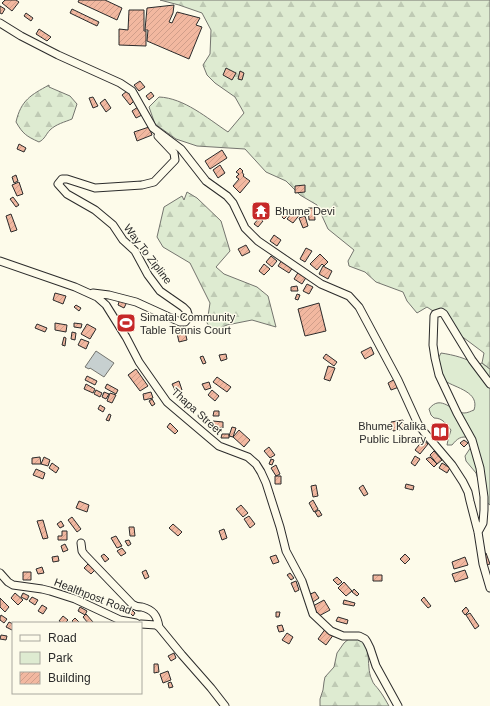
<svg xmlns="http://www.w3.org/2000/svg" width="490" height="706" font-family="Arial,sans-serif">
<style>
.green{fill:#deebd1;stroke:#74746e}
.forest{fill:url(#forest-firs);stroke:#74746e}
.water{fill:#c7d0d0;stroke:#74746e}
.building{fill:url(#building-hatch);stroke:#2b2b2b}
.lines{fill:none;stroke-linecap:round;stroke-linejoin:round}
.minor-casing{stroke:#2b2b2b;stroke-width:9}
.minor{stroke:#fdfbea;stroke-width:7}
.labels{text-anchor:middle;stroke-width:3;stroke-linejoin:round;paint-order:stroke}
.poi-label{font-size:11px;fill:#2b2b2b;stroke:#fdfbea;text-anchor:start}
.street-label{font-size:11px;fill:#2b2b2b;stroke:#fdfbea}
</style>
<defs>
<pattern id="forest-firs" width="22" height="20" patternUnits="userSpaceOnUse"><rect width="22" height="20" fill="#deebd1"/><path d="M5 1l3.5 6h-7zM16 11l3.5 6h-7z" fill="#bfcab4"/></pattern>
<pattern id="building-hatch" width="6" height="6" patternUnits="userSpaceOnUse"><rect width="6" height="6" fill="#f2b8a0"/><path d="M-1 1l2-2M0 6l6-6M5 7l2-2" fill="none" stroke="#d09e8a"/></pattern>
</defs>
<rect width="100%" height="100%" fill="#fdfbea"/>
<!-- green -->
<path class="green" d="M441,353C454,355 466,358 477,365L482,363L490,369V505L485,501L476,473L466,461L465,456L471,447L470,438C461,435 457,439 452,445H447L448,440L451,430C446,424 443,418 434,418L431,415L429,409C441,393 453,413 464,413C468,413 471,411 474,410C480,392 456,388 445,381C441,371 435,362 441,353Z"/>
<!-- forest -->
<path class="forest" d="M160,0H490V369L482,363L484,353L464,338L451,332L442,317L427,307L417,313L407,301L403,292L376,282L365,272L349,266L348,261L354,250L328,229L317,205L300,195L286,181L266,172L245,149L197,146L176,139L155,124L149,107L159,97C184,98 207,118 228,132L244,113L235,97L215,83L207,75L203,65L210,54L211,30L202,13L179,5Z
M49,85V87L70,96L77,104L72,119C65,122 56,124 50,130C46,134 45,139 39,142C26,136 23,134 16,122C21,100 31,95 49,85Z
M187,192L197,198L221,221L230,251L216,267L224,274L257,287L268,296L276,327L252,320L227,325L213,331L207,323L210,303L190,263L163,247L157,237L164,207L182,196L184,200Z
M351,637C376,640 364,664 372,680C373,684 377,687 379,690C383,695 386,701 389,706H320V699L323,690L324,682L325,677L334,667L337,653L344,643Z"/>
<!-- water -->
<path class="water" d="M96,351L114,363L104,377L90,368L89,369L85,367Z"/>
<!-- building -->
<path class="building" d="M5,0H16L19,2L12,11L2,3Z
M79,0H105L122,8L117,20L78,2Z
M174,5L173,13L169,22L172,23L177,12L200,18L196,25L202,27L189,59L147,41L148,30H145L147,8Z
M0,6L5,9L2,14L0,13Z
M72,9L99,22L97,26L70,13Z
M129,10H144V31H146V46L119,45V29L128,30Z
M26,13L33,18L31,21L24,16Z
M39,29L51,37L47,41L36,34Z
M226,68L236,73L232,80L223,75Z
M240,71L244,73L242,80L238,79Z
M140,81L145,87L139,91L134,85Z
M127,91L135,100L130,105L122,95Z
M151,92L154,96L149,100L146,96Z
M93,97L98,106L93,108L89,98Z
M105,99L111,108L106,112L100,103Z
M138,107L142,115L136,118L132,111Z
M149,127L152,135L137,141L134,132Z
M19,144L26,148L24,152L17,149Z
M222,150L227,158L210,169L205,161Z
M220,165L225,173L218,178L213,170Z
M240,168L243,171L242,172L244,175L243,176L250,181L240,193L233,186L239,179L236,177L239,174L236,172Z
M16,175L18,181L14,183L12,177Z
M19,182L23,194L17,196L12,185Z
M305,185V192L295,193V186Z
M13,197L19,205L16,207L10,199Z
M308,208H314L315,220H309Z
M295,209L301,213L293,223L287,219Z
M285,213L288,215L284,219L282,217Z
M11,214L17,230L11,232L6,216Z
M305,216L308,226L303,228L299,218Z
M259,218L263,221L258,227L254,224Z
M274,235L281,240L277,246L270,241Z
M246,245L250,252L242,256L238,249Z
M306,248L312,251L305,262L300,259Z
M320,254L328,262L324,266L322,264L317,270L310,264Z
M271,256L277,261L272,267L266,262Z
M282,260L293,267L289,273L278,266Z
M264,264L270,269L264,275L259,271Z
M323,266L332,271L328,279L319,274Z
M299,271L307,276L302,284L294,279Z
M307,284L313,287L309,294L303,291Z
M297,286L298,291H291V287Z
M55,293L66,296L63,304L53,300Z
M297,294L300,295L298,300L295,299Z
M120,299L127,302L124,308L118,305Z
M319,303L326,331L305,336L298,309Z
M76,305L81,308L79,311L74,307Z
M55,323L67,325L66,332L55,330Z
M74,323L82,324L81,328L74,327Z
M37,324L47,328L45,332L35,328Z
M87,324L96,329L90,339L81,334Z
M184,327L187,340L179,342L176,329Z
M72,332L76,333L75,340L71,339Z
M64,337L66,338L65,346L62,345Z
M81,339L89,342L86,349L78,345Z
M371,347L374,354L365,359L361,352Z
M226,354L227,359L221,361L219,355Z
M326,354L337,362L334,366L323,358Z
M203,356L206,363L203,364L200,357Z
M328,366L335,368L330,381L324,379Z
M136,369L148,386L140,391L128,375Z
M87,376L97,381L95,385L85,380Z
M217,377L231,387L227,392L213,382Z
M395,379L399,387L391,390L388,383Z
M179,381L182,390L176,392L172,384Z
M209,382L211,388L205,390L202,384Z
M86,384L95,389L93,393L84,389Z
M107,384L118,390L116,394L105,388Z
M96,390L102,393L100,397L94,394Z
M212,390L219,396L215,401L208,395Z
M104,392L109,394L106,399L102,397Z
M151,392L153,398L144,400L143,394Z
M110,393L116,395L112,403L107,401Z
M152,399L155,404L152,406L149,401Z
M100,405L105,408L103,412L98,409Z
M214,411H219V416H213Z
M109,414L111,415L109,421L106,420Z
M403,420L404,429L393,431L391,422Z
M213,421L223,422V428L213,427Z
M170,423L178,431L175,434L167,427Z
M441,424L447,430L443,434L444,435L441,439L436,434L438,432L435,430Z
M232,427L236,428L233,437L229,436Z
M239,430L250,440L244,447L233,437Z
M222,434H229V438H221Z
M423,440L428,444L420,454L415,450Z
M464,440L468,443L464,447L460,443Z
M269,447L275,455L270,458L264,451Z
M434,451L442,460L437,464L430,455Z
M415,456L420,459L415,466L411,463Z
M40,457L41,464H32V458Z
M44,457L50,460L48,466L41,464Z
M430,457L437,464L434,467L426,459Z
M271,459L274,460L272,465L269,464Z
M52,463L59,468L56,473L49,468Z
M442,463L450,468L447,473L439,468Z
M276,465L280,474L276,476L271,468Z
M36,469L45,473L43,479L33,475Z
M275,476H281V484H275Z
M406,484L414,486L413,490L405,488Z
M316,485L318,496L313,497L311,486Z
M363,485L368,494L364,496L359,488Z
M313,500L318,509L314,512L309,503Z
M79,501L89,505L87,512L76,508Z
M241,505L248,513L243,517L236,509Z
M319,510L322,515L318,517L315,512Z
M249,516L255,524L250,528L244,519Z
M72,517L81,529L77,532L68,520Z
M43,520L48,538L43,539L37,521Z
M61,521L64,526L60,528L57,524Z
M173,524L182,532L178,536L169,528Z
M129,527H134L135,536H130Z
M224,529L227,538L222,540L219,531Z
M62,531H67V540H58V536H62Z
M116,536L122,546L117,548L111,538Z
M129,540L131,544L128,546L125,541Z
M65,544L68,550L63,552L61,546Z
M122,548L126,553L121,556L117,551Z
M486,553L490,564L486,565L483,554Z
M104,554L109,559L105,562L101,556Z
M405,554L410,559L405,564L400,559Z
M276,555L279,562L273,564L270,557Z
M58,556L59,561L53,562L52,557Z
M465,557L468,565L454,569L452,562Z
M88,564L95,570L91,574L84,568Z
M42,567L44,573L38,574L36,569Z
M146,570L149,577L145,579L142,572Z
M465,570L468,578L455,582L452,574Z
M23,572H31V580H23Z
M290,573L294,578L291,580L287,575Z
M373,575H382V581H373Z
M337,577L342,582L338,585L333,580Z
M296,581L299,590L295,592L291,583Z
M344,582L352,591L346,596L338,588Z
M354,589L359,594L357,596L352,592Z
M315,592L319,598L313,602L308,595Z
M15,593L23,600L18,605L11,598Z
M23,593L29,596L27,600L21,597Z
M32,597L38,600L35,605L29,601Z
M424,597L431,606L428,608L421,600Z
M0,598L9,607L5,612L0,607Z
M324,600L330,610L319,616L313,606Z
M344,600L355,603L354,606L343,604Z
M42,605L47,608L43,614L38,611Z
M80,607L87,611L85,615L78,611Z
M129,607L135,613L133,616L127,610Z
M466,607L469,611L465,615L462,611Z
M276,612H280L279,617H276Z
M470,613L479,626L475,629L466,615Z
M86,614L93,622L91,623H88L83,617Z
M1,615L7,619L4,623L0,620V617Z
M63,616L68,620L65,623H62L59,621Z
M338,617L348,620L347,624L336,621Z
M75,618L80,623H74L72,621Z
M9,622L13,624V628L12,630L6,627Z
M282,625L284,631L279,632L277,626Z
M326,628L334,634L326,645L318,639Z
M287,633L293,637L289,644L282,640Z
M1,635L7,636L6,640L0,639Z
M174,653L176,658L171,661L168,656Z
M154,664H158L159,672L154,673Z
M168,671L171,680L163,683L160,674Z
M171,682L173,687L169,688L168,683Z"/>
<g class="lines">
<defs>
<path id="minor" d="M0,23L21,36L58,55L120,83L132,91L153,128L181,149L206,181L227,196L233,203L245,228L258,241L321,284L349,296L359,307L398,380L418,424L424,432L452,465L463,482L468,492L470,501L478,532L483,564L490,588
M0,261L75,287L97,297L106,305L126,337L139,362L167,402L219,446L248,457L256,464L261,472L266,483L280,527L286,551L302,581L313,614L331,631L343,636H359L365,639L367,642L370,648L376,666L398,706
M93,293L109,295L136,302L180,322H185L189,317L187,311L183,307L160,291L148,275L135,251L123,240L113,225L95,210L67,194L58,184L62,179H67L95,188L142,185L154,182L175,160L174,153L158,136
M478,532L483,523L484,510V497L480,468L472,440L457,413L439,375L435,358L433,345L434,316L435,314L441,312L444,314L472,360L490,384
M81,543L82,551L84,554L132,604C136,607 138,607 142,607C153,610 157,615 159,627
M0,573L8,582L13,585L42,589L50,591L75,599L120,620L136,623
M141,624L156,625L159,627L182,655L211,688L225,706"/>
</defs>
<!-- minor casing -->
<use href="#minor" class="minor-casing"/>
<!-- minor -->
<use href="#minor" class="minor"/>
</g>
<!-- icons -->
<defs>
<symbol id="temple-square" viewBox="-11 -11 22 22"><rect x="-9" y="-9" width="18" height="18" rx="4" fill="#c62828" stroke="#fdfbea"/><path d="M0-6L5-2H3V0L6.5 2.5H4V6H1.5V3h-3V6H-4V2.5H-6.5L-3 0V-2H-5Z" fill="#fff"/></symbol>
<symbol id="stadium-square" viewBox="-11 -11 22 22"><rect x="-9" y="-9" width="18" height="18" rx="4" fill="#c62828" stroke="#fdfbea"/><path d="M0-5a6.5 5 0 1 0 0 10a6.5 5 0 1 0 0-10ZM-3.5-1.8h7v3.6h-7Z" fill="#fff"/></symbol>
<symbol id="library-square" viewBox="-11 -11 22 22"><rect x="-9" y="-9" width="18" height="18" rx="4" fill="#c62828" stroke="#fdfbea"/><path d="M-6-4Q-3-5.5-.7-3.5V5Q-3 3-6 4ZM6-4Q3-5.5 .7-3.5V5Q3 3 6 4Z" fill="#fff"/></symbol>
</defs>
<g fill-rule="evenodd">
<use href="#temple-square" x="250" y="200" width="22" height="22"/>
<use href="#stadium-square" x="115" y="312" width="22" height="22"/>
<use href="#library-square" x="429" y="421" width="22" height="22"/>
</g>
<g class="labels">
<!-- poi labels -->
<g class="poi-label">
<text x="275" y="215">Bhume Devi</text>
<text x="140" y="321">Simatal Community<tspan x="140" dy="13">Table Tennis Court</tspan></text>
<text x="426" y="430" text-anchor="end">Bhume Kalika<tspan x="426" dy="13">Public Library</tspan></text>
</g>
<!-- street labels -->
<g class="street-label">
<text transform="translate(148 254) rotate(53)" y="4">Way To Zipline</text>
<text transform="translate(197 411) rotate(42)" y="4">Thapa Street</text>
<text transform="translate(93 596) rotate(21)" y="4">Healthpost Road</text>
</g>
</g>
<!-- legend -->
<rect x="12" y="622" width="130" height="72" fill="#fdfbea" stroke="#a9a89e"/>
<rect x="20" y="635" width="20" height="6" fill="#fdfbea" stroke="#a9a89e"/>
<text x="48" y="642" font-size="12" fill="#2b2b2b">Road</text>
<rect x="20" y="652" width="20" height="12" fill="#deebd1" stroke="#a9a89e"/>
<text x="48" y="662" font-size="12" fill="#2b2b2b">Park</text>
<rect x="20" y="672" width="20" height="12" fill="url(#building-hatch)" stroke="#a9a89e"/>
<text x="48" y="682" font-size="12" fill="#2b2b2b">Building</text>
</svg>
